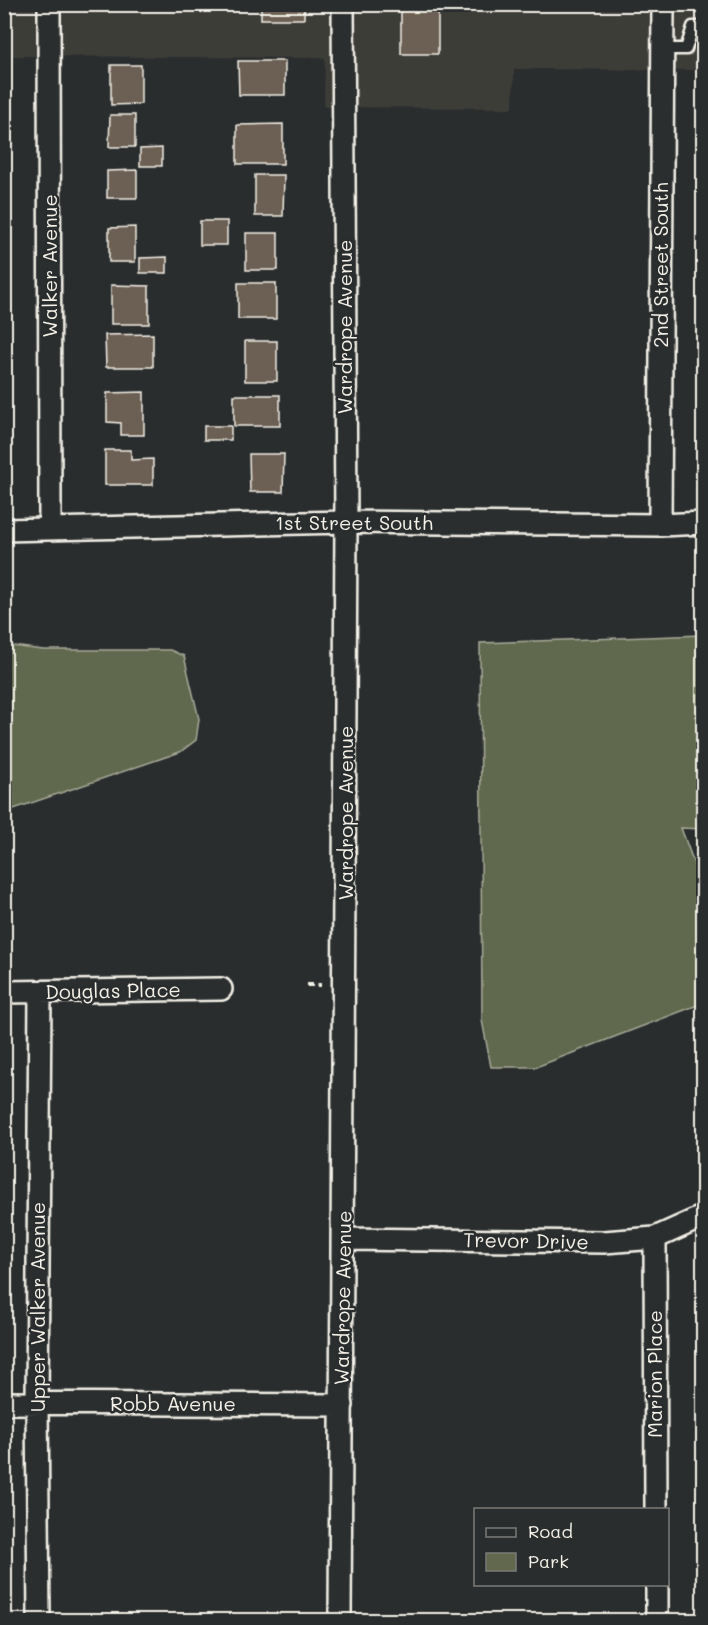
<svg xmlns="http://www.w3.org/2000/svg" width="708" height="1625" font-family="Mali,sans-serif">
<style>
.built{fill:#3e3c39}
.green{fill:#61684e;stroke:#aaac9b;stroke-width:1.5}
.building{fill:#6c5e53;stroke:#f4f1e8;stroke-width:1.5}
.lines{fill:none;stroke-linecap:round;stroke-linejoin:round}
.service-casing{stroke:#f4f1e8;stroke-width:15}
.minor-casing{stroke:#f4f1e8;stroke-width:26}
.path{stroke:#f4f1e8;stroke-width:4;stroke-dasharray:6 4.5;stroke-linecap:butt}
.service{stroke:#2a2d2e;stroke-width:10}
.minor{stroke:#2a2d2e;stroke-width:21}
.labels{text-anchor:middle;stroke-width:5;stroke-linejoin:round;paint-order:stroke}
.street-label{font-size:20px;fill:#f4f1e8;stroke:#2a2d2e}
</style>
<rect width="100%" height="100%" fill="#2a2d2e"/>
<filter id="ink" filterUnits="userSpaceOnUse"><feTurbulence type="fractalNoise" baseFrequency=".0167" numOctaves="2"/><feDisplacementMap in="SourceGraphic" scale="12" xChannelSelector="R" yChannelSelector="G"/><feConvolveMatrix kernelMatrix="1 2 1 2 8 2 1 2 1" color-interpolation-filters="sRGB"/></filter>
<g filter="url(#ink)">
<!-- built -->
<path class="built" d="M5,5H703V70L514,69L513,108L324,107L325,58L5,56Z"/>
<!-- green -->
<path class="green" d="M703,635V829L681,828L703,888V1003L536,1067H491L482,1020L480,643Z
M5,645L43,650H170L184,656L199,719L196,740L180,752L5,812Z"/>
<!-- building -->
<path class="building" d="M211,4H248V8H211Z
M261,4H304V19H261Z
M401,4H438V54H401Z
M238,61H285V95H239Z
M111,65H141V104L111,105Z
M110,115H135V147H109Z
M283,124V164H237V125Z
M162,148V166H140V149Z
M137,170V198H107V171Z
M255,175H284L283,216H255Z
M200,221H227V245H200Z
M135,227V262H109V228Z
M246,233H278V270H246Z
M167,257V273H140V258Z
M238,283H276V319H238Z
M111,285L149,286V324H111Z
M153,334V367H106L105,335Z
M245,341H277V381H245Z
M144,392V435H121V423L107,422V393Z
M234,395H280V426H234Z
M204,426H231V440H204Z
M105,450H131V460L153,459V485H105Z
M249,454H284L283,492H250Z"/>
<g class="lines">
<defs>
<path id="service" d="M663,49H686L693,27H704"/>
<path id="minor" d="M49,4L50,527
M660,525L663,4
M4,530L346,522L660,525L704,523
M4,992L221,989
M655,1238L656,1510
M344,1239L604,1242L655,1238L704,1216
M4,1403L342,1405
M657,1584V1620
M39,1620L37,1404L40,993
M340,1620L346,522L343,4"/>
</defs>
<!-- service casing -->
<use href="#service" class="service-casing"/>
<!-- minor casing -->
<use href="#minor" class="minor-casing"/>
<!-- path -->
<path class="path" d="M307,985H321"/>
<!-- service -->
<use href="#service" class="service"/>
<!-- minor -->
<use href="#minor" class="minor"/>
</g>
</g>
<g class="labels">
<!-- street labels -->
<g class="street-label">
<text transform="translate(661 265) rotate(-90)" y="7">2nd Street South</text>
<text transform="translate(50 266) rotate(-90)" y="7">Walker Avenue</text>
<text transform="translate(345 327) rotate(-90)" y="7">Wardrope Avenue</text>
<text x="354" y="530">1st Street South</text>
<text transform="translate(346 813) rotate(-90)" y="7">Wardrope Avenue</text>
<text transform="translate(113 991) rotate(-1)" y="7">Douglas Place</text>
<text transform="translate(526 1241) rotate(1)" y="7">Trevor Drive</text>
<text transform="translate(343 1298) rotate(-89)" y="7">Wardrope Avenue</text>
<text transform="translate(38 1307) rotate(-90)" y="7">Upper Walker Avenue</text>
<text transform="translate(655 1374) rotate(-90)" y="7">Marion Place</text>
<text x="173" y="1411">Robb Avenue</text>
</g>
</g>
<!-- margin -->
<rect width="708" height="1625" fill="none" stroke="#2a2d2e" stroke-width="24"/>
<rect x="12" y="12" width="684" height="1601" fill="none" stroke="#f4f1e8" stroke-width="2" filter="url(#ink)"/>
<!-- legend -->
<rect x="474" y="1508" width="195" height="78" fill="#2a2d2e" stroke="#7b7b78" stroke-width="1.5"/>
<rect x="486" y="1528" width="30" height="9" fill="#2a2d2e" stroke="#7b7b78" stroke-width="1.5"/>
<text x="528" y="1538" font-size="18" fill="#f4f1e8">Road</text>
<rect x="486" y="1553" width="30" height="18" fill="#61684e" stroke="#7b7b78" stroke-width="1.5"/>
<text x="528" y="1568" font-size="18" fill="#f4f1e8">Park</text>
</svg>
